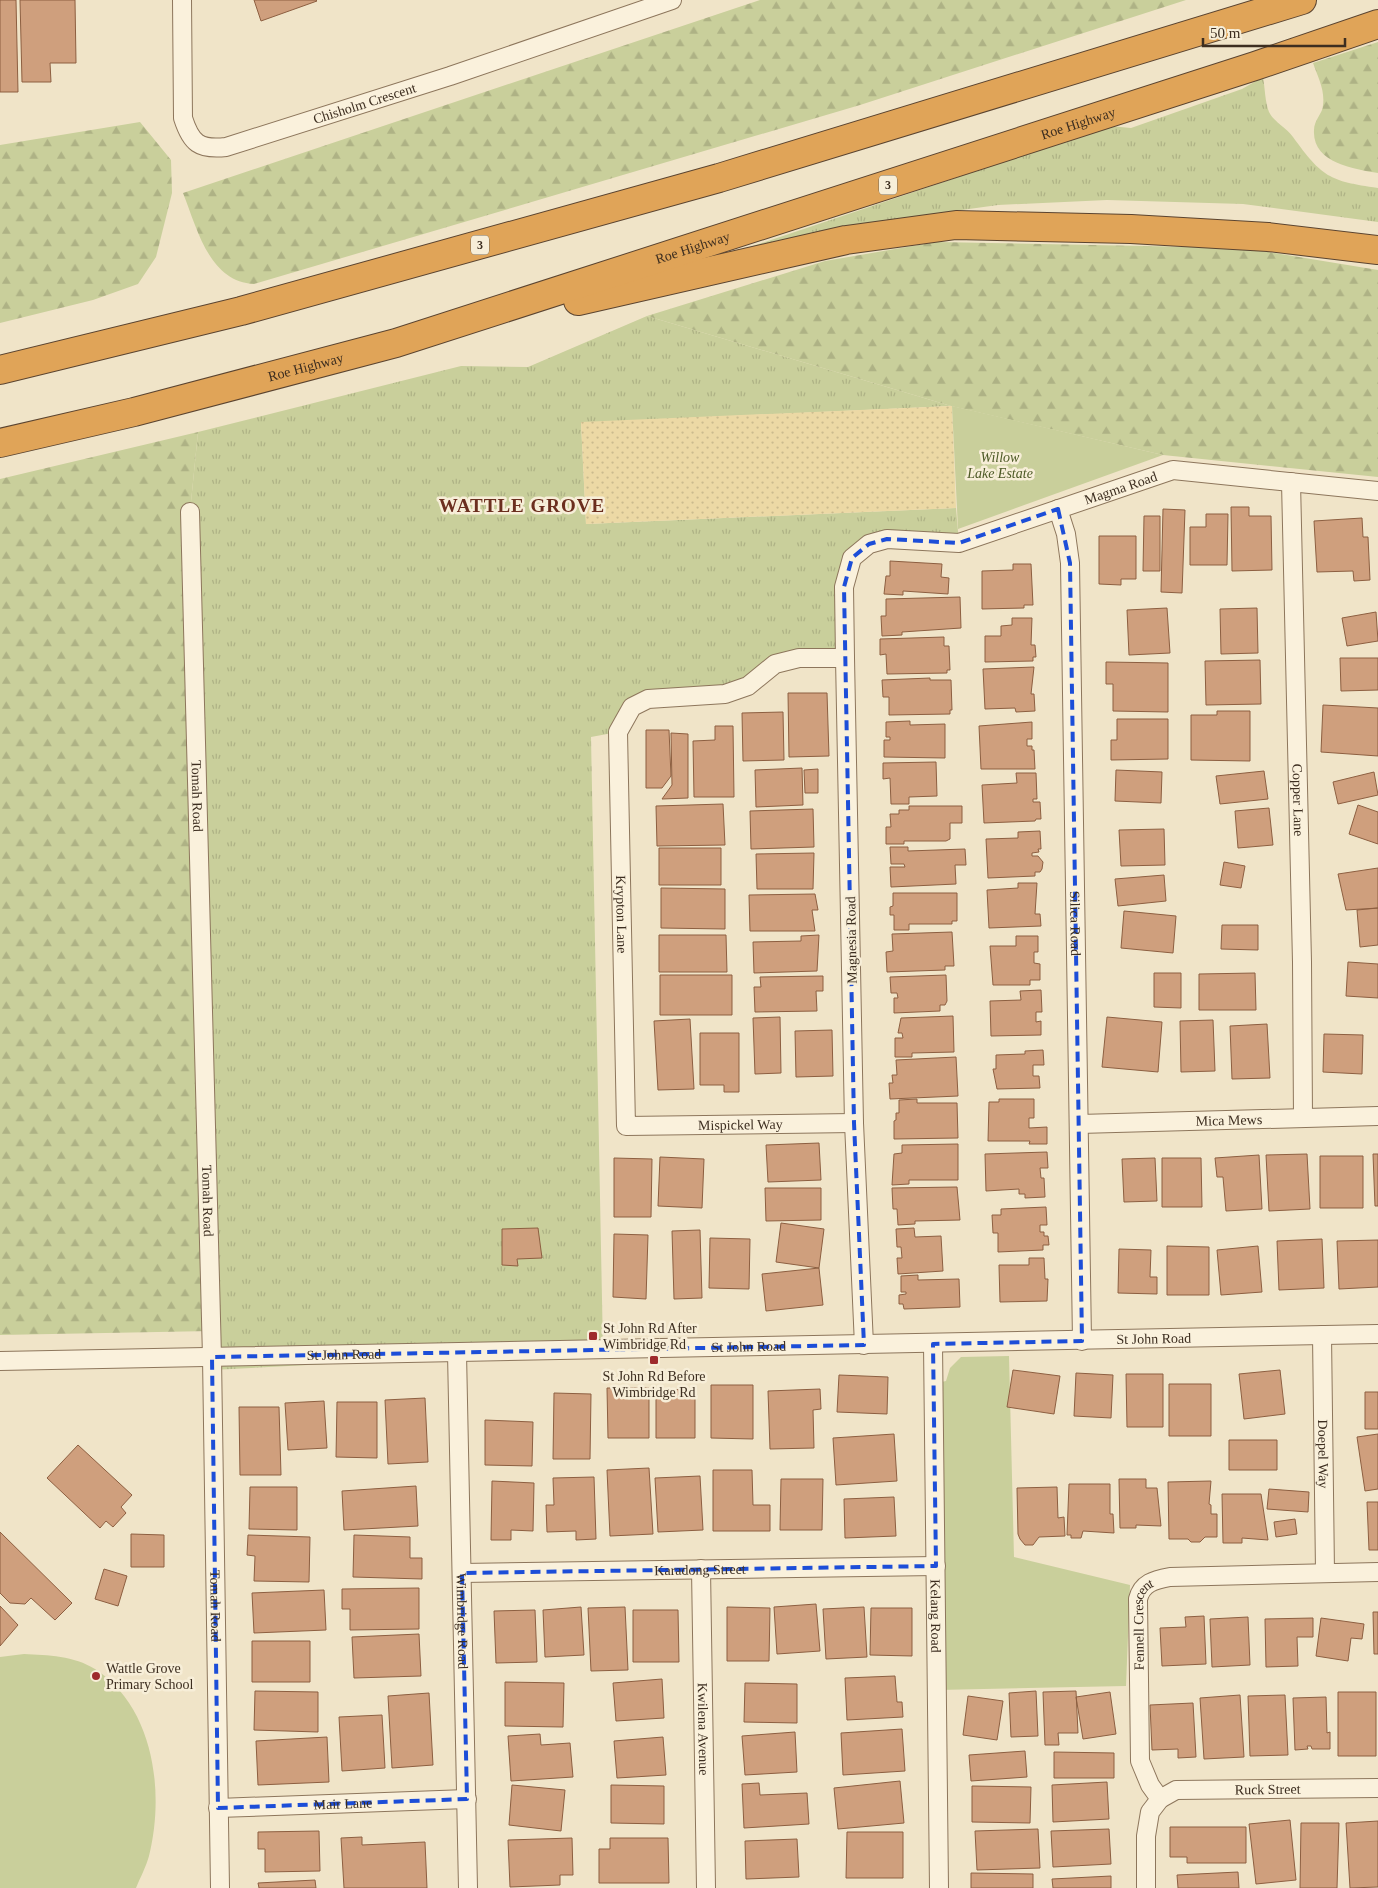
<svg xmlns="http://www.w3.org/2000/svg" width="1378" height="1888" font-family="'Times New Roman',serif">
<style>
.grass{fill:url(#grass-tufts)}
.forest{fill:url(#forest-firs)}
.sand{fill:url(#sand-dots)}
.park{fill:#c9cf9b}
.building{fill:#cf9f7d;stroke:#8d5f41}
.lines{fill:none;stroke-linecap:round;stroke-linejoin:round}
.minor-casing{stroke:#8d765c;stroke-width:20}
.motorway-casing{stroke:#5b4430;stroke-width:30}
.minor{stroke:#faf1dc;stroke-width:18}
.motorway{stroke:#e0a458;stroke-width:28}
.marked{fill:none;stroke:#1d4ed8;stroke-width:4;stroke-dasharray:10 6;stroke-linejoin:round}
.poi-dot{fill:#9e2a2b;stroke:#f7eed8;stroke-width:2}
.labels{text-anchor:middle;stroke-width:5;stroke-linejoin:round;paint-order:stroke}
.shield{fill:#f7eed8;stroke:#756857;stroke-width:1}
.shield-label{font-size:12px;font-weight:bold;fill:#3d2e20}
.street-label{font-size:14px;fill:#3d2e20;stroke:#f7eed8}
.park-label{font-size:14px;font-style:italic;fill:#4d5a26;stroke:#f7eed8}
.poi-label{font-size:14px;fill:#3d2e20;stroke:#f7eed8;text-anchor:start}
.district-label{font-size:19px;font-weight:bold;letter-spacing:1px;fill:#6b2e1e;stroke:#f7eed8}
</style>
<defs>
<pattern id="grass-tufts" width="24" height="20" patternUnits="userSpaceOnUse" patternTransform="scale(1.25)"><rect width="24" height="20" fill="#c9cf9b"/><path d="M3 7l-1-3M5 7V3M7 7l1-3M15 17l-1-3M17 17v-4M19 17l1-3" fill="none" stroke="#aeb285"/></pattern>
<pattern id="forest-firs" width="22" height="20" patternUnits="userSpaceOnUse" patternTransform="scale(1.25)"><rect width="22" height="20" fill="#c9cf9b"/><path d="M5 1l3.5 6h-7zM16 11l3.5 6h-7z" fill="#aeb285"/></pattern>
<pattern id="sand-dots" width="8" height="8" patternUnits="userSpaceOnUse" patternTransform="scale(1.25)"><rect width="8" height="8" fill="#ecd9a5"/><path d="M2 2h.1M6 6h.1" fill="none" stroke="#cbbb8e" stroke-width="1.8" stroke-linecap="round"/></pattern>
</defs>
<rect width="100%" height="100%" fill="#f0e4c8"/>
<!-- grass -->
<path class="grass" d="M1263,77C1265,88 1265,102 1269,112C1273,121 1287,128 1293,137C1322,177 1329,181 1378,188V222L1243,204L1107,200L998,205L875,222L720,257L1110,126L1131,128L1242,89Z
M647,316L951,406L581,423L586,524L956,508L959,543L887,539L852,558L845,658H799L748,686L648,699L618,732L591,737L603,1350L212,1370L190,512L198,432L461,366L528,367Z"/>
<!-- forest -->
<path class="forest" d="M760,0H1186L860,105L254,284C209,282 197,228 183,193Z
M1378,42V173C1354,169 1312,163 1314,130C1314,120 1323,113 1323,105C1325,90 1318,77 1313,63Z
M140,122L171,160L172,193L156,257L138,284L93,300L0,323V145Z
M936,242L1244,248L1378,270V477L1163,455L951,406L647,316L825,261Z
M198,432L190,512L211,1331L0,1335V479Z"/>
<!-- sand -->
<path class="sand" d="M952,406L956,508L586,524L581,422Z"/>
<!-- park -->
<path class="park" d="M952,406L1163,455L958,529Z
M1009,1356L1014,1557L1130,1585L1126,1686L938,1690L933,1384L946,1381L950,1368L961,1357Z
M24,1654C48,1655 74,1656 95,1669C154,1707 165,1792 149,1856C146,1867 140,1878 136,1888H0V1657Z"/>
<!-- building -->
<path class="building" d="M0,0H16L18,92H0Z
M20,0H75L76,63H50L51,82H22Z
M254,0H316L317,1L261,21Z
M1231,507H1249V516H1271L1272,570L1232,571Z
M1163,509L1185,510L1182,593L1161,592Z
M1206,514H1228L1227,565H1190V527H1206Z
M1144,516H1160V571H1143Z
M1362,518L1363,537H1368L1370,580L1354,581L1353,571L1317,572L1314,521Z
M1099,536H1136V579H1121V585L1099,584Z
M890,561L942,564L941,577L949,578L948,594L903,591V595L884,594L886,576H890Z
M1013,564H1031L1033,605H1024V608L982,609V571L1013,570Z
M960,597L961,628L902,632V635L882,636L881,616H886V599Z
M1167,608L1170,653L1129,655L1127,610Z
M1257,608L1258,653L1221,654L1220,609Z
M1376,612L1378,641L1347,646L1342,618Z
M1012,618H1032L1031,645H1035L1036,657H1033V661L985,662V636H1001V626L1012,625Z
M944,637V646H949L950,670H947V673L887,674L886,654L880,655V639Z
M1340,658H1378V690L1341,691Z
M1260,660L1261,704L1206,705L1205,661Z
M1106,662L1168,663V712L1113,711V684H1106Z
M1034,667L1031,694H1034L1035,711L1016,712L1015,708L985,709L983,669Z
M930,678V680H951L952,710H950V714L889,715V697H883L882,680Z
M788,693H827L829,756L789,757Z
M1323,705L1378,708V756L1321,752Z
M1217,711H1250V761L1191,760V715H1217Z
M783,712L784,760L743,761L742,713Z
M1117,719H1168V759L1111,760V740H1117Z
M910,721V725L945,724V758L884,757V740H890V737H886V722Z
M1032,722V739H1027V746H1032V750H1034L1035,769H981L979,726Z
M715,726H733L734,797H694L693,741L715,740Z
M646,730H669L671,776L662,788H646Z
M671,733L688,734V798L662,799L672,785Z
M936,762L937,796L909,797V804H891L890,778L883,779V763Z
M802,768L803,805L756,807L755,770Z
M818,769V793H805L804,770Z
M1116,770L1162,772L1161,803L1115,801Z
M1264,771L1268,799L1220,804L1216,776Z
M1374,772L1378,795L1338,804L1333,782Z
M1016,773H1036L1037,799H1033V802H1040L1041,819H1036L1035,821L984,823L982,785L1017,783Z
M723,804L725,845L657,846L656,806Z
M1358,805L1378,812V844L1349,834Z
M909,806H962V823H950V839L946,841H904V844H886V827H891L890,814H899V810H909Z
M1269,808L1273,845L1238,848L1235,811Z
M813,809L814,847L751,849L750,811Z
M1164,829L1165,865L1121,866L1119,830Z
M1040,831L1041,849H1038L1039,852L1032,853V856H1038L1043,862L1042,869L1040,872H1035V876L988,878L986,839L1018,838V832Z
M890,847H908V851L965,849L966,865H955L956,884L891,887L890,867H905L904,864H891Z
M659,848H721V885H659Z
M814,853L813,889H757L756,854Z
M1224,862L1245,866L1241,888L1220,885Z
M1378,868V908L1346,910L1338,874Z
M1164,875L1166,901L1118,906L1115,879Z
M1018,883H1037L1035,914H1040L1041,926L989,928L987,890L1018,888Z
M661,888L725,889V929L661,928Z
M893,893H957V921H952V924H909V930H894V915H890V907L893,906Z
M815,894L818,910H812L815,931H750L749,895Z
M1378,908V945L1360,947L1357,910Z
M1124,911L1176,916L1173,953L1121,948Z
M1222,925H1258V950L1221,949Z
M952,932L954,966H945V970L887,972L886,952L893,951L892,934Z
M659,935H726L727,972H659Z
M819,935L817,971L754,973L753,942L801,941V936Z
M1016,936H1038V952H1034V963L1040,964V980H1030V985H993L990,946H1016Z
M1348,962L1378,964V998L1346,996Z
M1154,973H1181V1008L1154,1007Z
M1255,973L1256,1010H1199V974Z
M660,975H732V1015H660Z
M946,975L947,1001L945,1005H940V1011L894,1013V998H898L897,993H891L890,977Z
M823,976V991H816L817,1011L755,1012L754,987H761L760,977Z
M1041,990L1042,1012H1036V1022L1041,1021V1035L991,1036L990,1001L1021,1000L1020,991Z
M953,1016L954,1052L912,1053V1057H895V1038H903L902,1033H898L901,1018Z
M780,1017L781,1073L755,1074L753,1018Z
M1107,1017L1162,1022L1158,1072L1102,1067Z
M690,1019L694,1089L658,1090L654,1021Z
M1213,1020L1215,1071L1181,1072L1180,1021Z
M1267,1024L1270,1078L1232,1079L1230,1026Z
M832,1030L833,1076L796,1077L795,1031Z
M700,1033H739V1092H724V1085H700Z
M1324,1034L1363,1035L1362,1074L1323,1072Z
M1043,1050L1044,1065H1033V1076H1039L1040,1088L997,1089L993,1069H996V1055L1025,1054V1051Z
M956,1057L958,1096L890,1099L889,1083H893L892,1075H897L896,1060Z
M917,1099V1103H957L958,1138L894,1139V1121L896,1120V1113H899V1100Z
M999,1099H1034V1118H1029V1128L1047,1127V1144H1029L1030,1141H988L989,1102H999Z
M819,1143L821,1180L768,1182L766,1145Z
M958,1144V1180H909V1184L892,1185L894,1154L902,1153V1145Z
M1047,1152L1048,1168H1040L1041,1178H1044L1045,1197L1025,1198V1194H1019V1189L986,1191L985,1154Z
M1307,1154L1310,1209L1269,1211L1266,1155Z
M1373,1154H1378V1206H1375Z
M1259,1155L1262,1209L1226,1211L1223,1177H1217L1215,1158Z
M1320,1156H1363V1208H1320Z
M660,1157L704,1159L702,1208L658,1206Z
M614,1158L652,1159L651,1217H614Z
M1155,1158L1157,1201L1124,1202L1122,1159Z
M1162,1158H1201L1202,1207H1162Z
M957,1187L960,1220L915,1221V1224L898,1225L897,1209H893L892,1188Z
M765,1188H821V1220L766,1221Z
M1046,1207L1047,1225H1040V1232H1044V1236H1048L1049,1245H1043V1250L998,1252V1233H993L992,1215H1001V1209Z
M781,1223L824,1229L819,1268L776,1262Z
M538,1228L542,1258L517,1259L518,1266L502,1265V1229Z
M914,1228L915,1237L941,1236L943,1271L898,1274L897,1258H902L901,1247H897L896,1229Z
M700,1230L702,1298L674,1299L672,1231Z
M614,1234L648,1235L646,1299L613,1297Z
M710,1238L750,1239L749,1289L709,1288Z
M1322,1239L1324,1288L1279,1290L1277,1241Z
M1378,1240V1287L1339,1289L1337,1241Z
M1167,1246L1209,1247V1295H1167Z
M1258,1246L1262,1292L1221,1295L1217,1250Z
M1119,1249L1151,1250L1150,1277H1157V1294L1118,1293Z
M1029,1258H1044L1045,1279H1048L1047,1301L1000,1302L999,1265H1029Z
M819,1268L823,1305L766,1311L762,1274Z
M918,1275V1280L959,1279L960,1307L904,1309L903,1304H899V1295L906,1294V1292H901V1276Z
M1013,1370L1060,1376L1054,1414L1007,1407Z
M1280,1370L1285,1414L1244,1419L1239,1374Z
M1076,1373L1113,1375L1111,1418L1074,1416Z
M1126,1374H1163V1427H1127Z
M839,1375L888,1377L887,1414L837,1412Z
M1169,1384H1211V1436H1169Z
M711,1385H753V1439L711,1438Z
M607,1388H649V1438H608Z
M656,1389L695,1390V1438H656Z
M820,1389L821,1409L813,1410L814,1448L770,1449L768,1391Z
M1365,1392H1378V1429H1365Z
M554,1393L591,1394L590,1459H553Z
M425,1398L428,1462L388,1464L385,1400Z
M324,1401L327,1448L288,1450L285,1403Z
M337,1402H377V1458L336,1457Z
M239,1407H279L281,1475H240Z
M485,1420L533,1422L532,1466L485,1465Z
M894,1434L897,1481L836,1485L833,1438Z
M1378,1434V1489L1365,1491L1357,1437Z
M1229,1440H1277V1470H1229Z
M78,1445L132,1495L121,1507L126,1513L113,1527L106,1521L100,1528L47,1478Z
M649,1468L653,1534L610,1536L607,1470Z
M713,1470H752L753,1505H770V1531H713Z
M700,1476L703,1530L658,1532L655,1478Z
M594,1477L596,1539L576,1540V1531L547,1532L546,1505H554L553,1478Z
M781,1479H823L822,1530H780Z
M1119,1479H1146V1488H1157L1161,1526L1136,1525V1528H1120Z
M492,1481L534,1483L533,1531L511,1530V1540H491Z
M1211,1481L1209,1504L1211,1505V1514H1217V1537H1205L1200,1542H1191L1188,1539H1169L1168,1482Z
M1069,1484H1110V1514H1113L1114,1533L1083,1531L1081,1538H1071V1535H1067Z
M416,1486L418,1526L344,1530L342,1491Z
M250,1487H297V1530L249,1529Z
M1057,1487L1058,1518L1064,1517L1065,1536L1039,1537L1033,1545H1025L1020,1539L1018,1534L1017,1488Z
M1269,1489L1309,1492L1308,1512L1267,1509Z
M1222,1494H1261L1268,1540L1242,1538V1543H1223Z
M894,1497L896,1536L845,1538L844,1499Z
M1367,1502H1378V1550H1369Z
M1295,1519L1297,1534L1276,1537L1274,1522Z
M0,1532L72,1603L55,1620L31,1598L25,1604L10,1603L0,1593Z
M131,1534L164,1535V1567H131Z
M248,1535L310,1537L309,1582L254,1581L255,1556L247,1555Z
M354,1535L410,1537V1558H422V1579L353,1577Z
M104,1569L127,1576L118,1606L95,1599Z
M419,1588V1629L350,1630V1609H342V1589Z
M324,1590L326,1630L254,1633L252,1593Z
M816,1604L820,1651L777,1654L774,1607Z
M0,1606L18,1625L0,1646Z
M581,1607L584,1655L545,1657L543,1610Z
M625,1607L628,1670L591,1671L588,1608Z
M727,1607L770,1608L769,1661H727Z
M864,1607L867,1657L826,1659L823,1609Z
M871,1608H912V1656L870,1655Z
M535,1610L537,1662L496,1663L494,1611Z
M633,1610H678L679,1662H633Z
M1373,1612H1378V1654H1374Z
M1204,1616L1206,1664L1162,1666L1160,1628L1186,1627L1185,1617Z
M1248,1617L1250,1665L1212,1667L1210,1619Z
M1313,1618V1637H1297L1298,1666L1266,1667L1265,1619Z
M1321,1618L1364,1624L1362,1639L1351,1638L1348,1661L1316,1656Z
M419,1634L421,1676L354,1678L352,1637Z
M252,1641H310V1682H252Z
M895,1676L897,1702H902L903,1717L847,1720L845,1678Z
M662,1679L664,1718L616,1721L613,1683Z
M505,1682L564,1683L563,1727L505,1726Z
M745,1683L797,1684V1723L744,1722Z
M255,1691L318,1692V1732L254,1730Z
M1036,1691L1038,1736L1011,1737L1009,1693Z
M1076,1691L1078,1733H1058L1059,1745H1045L1043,1692Z
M1110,1692L1116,1734L1083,1739L1076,1697Z
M1338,1692H1376V1756H1338Z
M429,1693L433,1765L392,1768L388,1696Z
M1240,1695L1244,1757L1204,1759L1200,1698Z
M1285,1695L1288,1755L1250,1756L1248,1696Z
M968,1696L1003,1701L997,1740L963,1735Z
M1326,1697L1327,1733L1330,1732V1749H1312L1311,1746H1307L1308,1749L1295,1750L1293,1698Z
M1193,1703L1196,1757L1178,1758V1749L1152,1750L1150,1705Z
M382,1715L385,1768L342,1771L339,1717Z
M902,1729L905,1771L843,1775L841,1733Z
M795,1732L797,1772L745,1775L742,1736Z
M540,1734L541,1745L570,1743L573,1777L511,1781L508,1736Z
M327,1737L329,1782L258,1785L256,1741Z
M663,1737L666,1775L617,1778L614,1741Z
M1025,1751L1027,1777L971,1781L969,1755Z
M1054,1752L1114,1753V1778H1054Z
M900,1781L904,1823L838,1829L834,1788Z
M1107,1782L1109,1819L1053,1822L1052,1785Z
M759,1783L760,1795L807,1793L809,1824L744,1828L742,1784Z
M512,1785L565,1790L561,1831L509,1825Z
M611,1785L664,1786V1824L611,1823Z
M972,1786L1031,1787L1030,1823L972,1822Z
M1290,1820L1296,1880L1256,1884L1249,1824Z
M1378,1821V1887L1350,1888L1346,1823Z
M1301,1823H1339L1337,1888H1300Z
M1170,1827H1246V1863H1187V1857H1170Z
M1038,1829L1040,1868L977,1870L975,1831Z
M1109,1829L1111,1864L1053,1867L1051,1831Z
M319,1831L320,1871L265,1872V1849H258V1832Z
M847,1832H903V1878H846Z
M362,1837V1845L425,1842L427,1888H344L341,1838Z
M572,1838L573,1875H560V1885L510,1887L508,1840Z
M610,1838H668L669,1883H599V1849H610Z
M797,1839L799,1877L746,1879L745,1841Z
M1238,1872L1239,1888H1178L1177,1875Z
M971,1873L1033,1874V1888H971Z
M1111,1876V1888H1053L1052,1879Z
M315,1880L316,1888H259L258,1883Z"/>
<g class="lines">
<defs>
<g id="minor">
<path id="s1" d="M182,0L183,118C191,143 199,150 226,147L450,76L672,0"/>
<path id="s2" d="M1291,482L1302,962L1303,1117"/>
<path id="s3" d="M1058,509L1066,534L1070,563L1082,1341"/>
<path id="s4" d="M190,512L212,1357L220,1888"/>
<path id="s5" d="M845,658H799L775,664L748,686L725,694L648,699L632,707L618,732L626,1126L854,1123"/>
<path id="s6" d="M1079,1124L1378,1116"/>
<path id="s7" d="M1322,1335L1325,1572"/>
<path id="s8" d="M933,1344L939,1888"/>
<path id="s9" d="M864,1345L854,1123L845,658L844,587L852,558L869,544L887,539L959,543L1173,470L1378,491"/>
<path id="s10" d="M457,1353L468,1888"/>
<path id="s11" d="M0,1361L1378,1334"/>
<path id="s12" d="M701,1569L706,1888"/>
<path id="s13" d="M462,1573L936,1566"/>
<path id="s14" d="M1160,1799L1176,1790L1378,1788"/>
<path id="s15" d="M218,1808L467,1799"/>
<path id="s16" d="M1146,1888V1836L1150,1812L1160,1799L1150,1785L1140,1761L1138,1599C1142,1583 1154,1580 1170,1577L1378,1572"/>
</g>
<g id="motorway">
<path d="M578,301L846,240L956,225L1131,229L1268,237L1378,250"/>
<path d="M0,370L241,311L719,178L1302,0"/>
<path id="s17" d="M0,443L134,412L396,343L1255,66L1378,24"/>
</g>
</defs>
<!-- minor casing -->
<use href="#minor" class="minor-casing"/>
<!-- motorway casing -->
<use href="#motorway" class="motorway-casing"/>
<!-- minor -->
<use href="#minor" class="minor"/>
<!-- motorway -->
<use href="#motorway" class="motorway"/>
</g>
<!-- marked area -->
<path class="marked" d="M1058,509L1070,563L1082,1341L933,1344L936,1566L462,1573L467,1799L218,1808L212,1357L864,1345L854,1123L844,587L852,558L869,544L887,539L959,543Z"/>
<!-- markers -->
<g class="poi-dot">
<rect x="588" y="1331" width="10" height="10" rx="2.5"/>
<rect x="649" y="1355" width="10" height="10" rx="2.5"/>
<circle cx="96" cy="1676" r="5"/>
</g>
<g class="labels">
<!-- shield labels -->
<g class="shield">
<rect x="879" y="175.5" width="18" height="19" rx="4"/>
<rect x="471" y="235.5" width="18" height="19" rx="4"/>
</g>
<g class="shield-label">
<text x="888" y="189">3</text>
<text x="480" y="249">3</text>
</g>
<!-- street labels -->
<g class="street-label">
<text dy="5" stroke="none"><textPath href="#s1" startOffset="322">Chisholm Crescent</textPath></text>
<text dy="5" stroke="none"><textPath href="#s17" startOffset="1125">Roe Highway</textPath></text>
<text dy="5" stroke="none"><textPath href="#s17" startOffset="720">Roe Highway</textPath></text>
<text dy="5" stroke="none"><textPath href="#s17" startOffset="315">Roe Highway</textPath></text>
<text dy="5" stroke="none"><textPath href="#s9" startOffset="1072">Magma Road</textPath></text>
<text dy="5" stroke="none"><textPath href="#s4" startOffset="284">Tomah Road</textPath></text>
<text dy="5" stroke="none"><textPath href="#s2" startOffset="318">Copper Lane</textPath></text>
<text dy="5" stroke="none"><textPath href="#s5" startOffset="436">Krypton Lane</textPath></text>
<text dy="5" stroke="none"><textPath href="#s3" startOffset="416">Silica Road</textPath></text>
<text transform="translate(851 940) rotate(-91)" y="5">Magnesia Road</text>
<text dy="5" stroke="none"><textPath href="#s6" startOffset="150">Mica Mews</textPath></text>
<text dy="5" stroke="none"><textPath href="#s5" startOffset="762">Mispickel Way</textPath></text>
<text dy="5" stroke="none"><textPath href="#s4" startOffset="689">Tomah Road</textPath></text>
<text dy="5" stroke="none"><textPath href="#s11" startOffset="1154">St John Road</textPath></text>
<text dy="5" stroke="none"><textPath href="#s11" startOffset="749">St John Road</textPath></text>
<text dy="5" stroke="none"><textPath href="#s11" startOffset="344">St John Road</textPath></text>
<text dy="5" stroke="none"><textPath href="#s7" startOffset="119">Doepel Way</textPath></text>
<text dy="5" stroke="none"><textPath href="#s13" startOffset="238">Karadong Street</textPath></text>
<text dy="5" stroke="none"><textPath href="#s4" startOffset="1094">Tomah Road</textPath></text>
<text dy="5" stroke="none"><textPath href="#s8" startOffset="272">Kelang Road</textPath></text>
<text dy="5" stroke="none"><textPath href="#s10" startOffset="268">Wimbridge Road</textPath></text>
<text dy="5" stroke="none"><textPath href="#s16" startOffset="274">Fennell Crescent</textPath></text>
<text dy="5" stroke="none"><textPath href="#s12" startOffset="160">Kwilena Avenue</textPath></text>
<text dy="5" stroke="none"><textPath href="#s14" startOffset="110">Ruck Street</textPath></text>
<text dy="5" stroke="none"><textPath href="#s15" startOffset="125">Mair Lane</textPath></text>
</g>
<!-- park labels -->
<g class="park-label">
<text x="1000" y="462">Willow<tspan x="1000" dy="16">Lake Estate</tspan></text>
</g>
<!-- poi labels -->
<g class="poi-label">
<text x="603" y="1333">St John Rd After<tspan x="603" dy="16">Wimbridge Rd</tspan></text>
<text x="654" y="1381" text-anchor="middle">St John Rd Before<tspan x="654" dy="16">Wimbridge Rd</tspan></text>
<text x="106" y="1673">Wattle Grove<tspan x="106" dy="16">Primary School</tspan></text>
</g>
<!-- district labels -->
<g class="district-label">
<text x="522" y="512">WATTLE GROVE</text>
</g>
</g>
<!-- scale -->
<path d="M1203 38v8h142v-8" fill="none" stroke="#3d2e20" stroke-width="2.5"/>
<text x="1210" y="38" font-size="15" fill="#3d2e20" stroke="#f7eed8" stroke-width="4" paint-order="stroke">50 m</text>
</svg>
